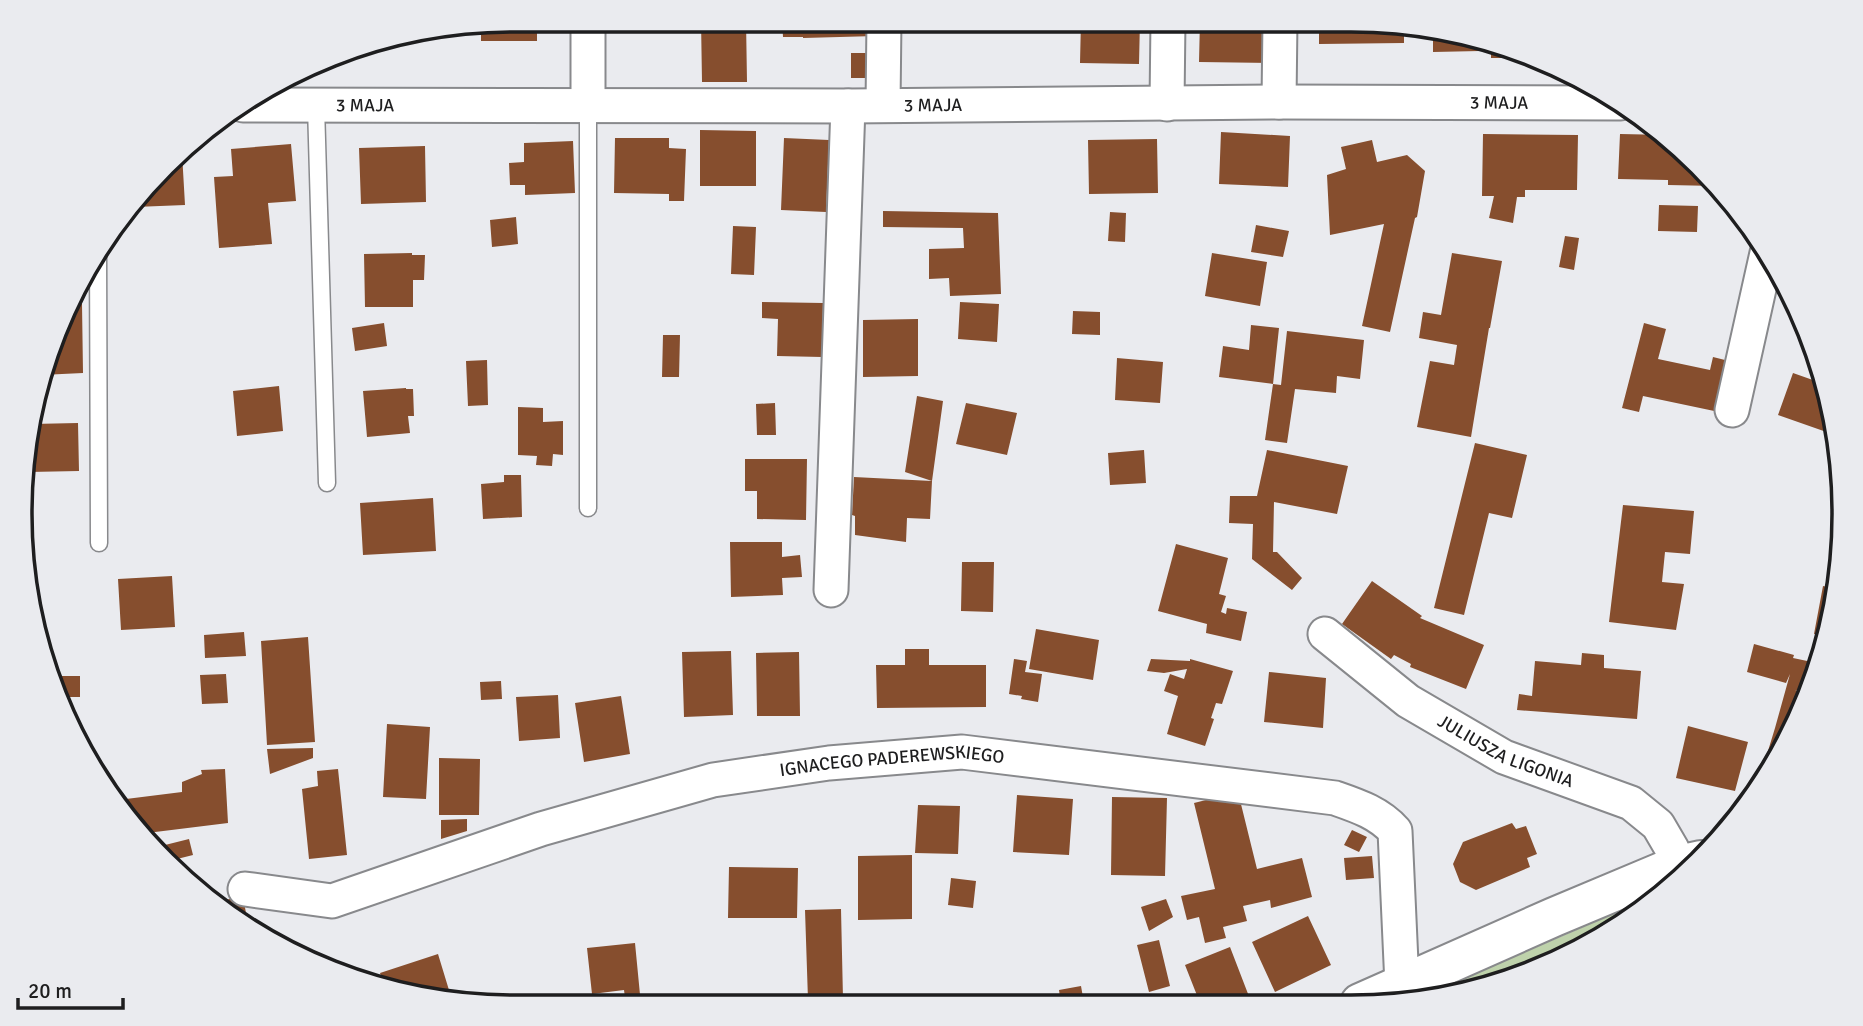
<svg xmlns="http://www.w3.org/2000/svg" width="1863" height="1026" font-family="Signika,sans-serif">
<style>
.green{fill:#bed2ab}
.building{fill:#864e2e}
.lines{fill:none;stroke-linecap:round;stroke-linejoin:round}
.lane-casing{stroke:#88898c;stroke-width:19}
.street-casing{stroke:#88898c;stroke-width:37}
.secondary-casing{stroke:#88898c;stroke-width:42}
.lane{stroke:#fff;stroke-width:16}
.street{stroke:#fff;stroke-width:33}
.secondary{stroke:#fff;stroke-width:38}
.labels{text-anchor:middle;stroke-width:7;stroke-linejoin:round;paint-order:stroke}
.street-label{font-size:18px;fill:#1e1e1f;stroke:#eaebef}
.rim{fill:none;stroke:#1e1e1f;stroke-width:3.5}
</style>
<rect width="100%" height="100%" fill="#eaebef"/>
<!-- green -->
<path class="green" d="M1660,894L1624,924L1509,980L1414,1003H1407Z"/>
<!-- building -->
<path class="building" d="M513,19H537V41H481V25Z
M701,20H746L747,82H702Z
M782,20H875L876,36L803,38V37H783Z
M1081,20H1140L1139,64L1080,63Z
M1200,20H1273V63L1199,62Z
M1319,20H1382L1404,25V43L1319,44Z
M1433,30L1480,40V51L1433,52Z
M1491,42L1508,45L1537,58H1491Z
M352,47V54H338Z
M851,53H872V78H851Z
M700,130L756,131V186H700Z
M1221,132L1290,136L1288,187L1219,184Z
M1483,134L1578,135L1577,190H1525V197H1517L1513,223L1489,218L1494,196H1482Z
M1620,134L1667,135L1676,142L1717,186L1668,185V180L1618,179Z
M615,138H669V148L686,149L684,201H669V194L614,193Z
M784,138L829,140L826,212L781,210Z
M1157,139L1158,193L1089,194L1088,140Z
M1372,140L1377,162L1407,155L1425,171L1417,217L1415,218L1390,332L1362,326L1384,224L1330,235L1327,175L1346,169L1341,147Z
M573,141L575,193L525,195V185H510L509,163L524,162V143Z
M291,144L296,201L268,203L272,244L219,248L214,177L233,176L231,149Z
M425,146L426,202L361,204L359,148Z
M182,153L185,205L135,207V204Z
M1659,205L1698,206L1697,232L1658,231Z
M883,211L998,213L1001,294L950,296L949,278L929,279V249L964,248L963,228L883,227Z
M1110,212L1126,213L1125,242L1108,241Z
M516,217L518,244L492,247L490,220Z
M1256,225L1289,231L1283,257L1251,252Z
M733,226L756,227L754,275L731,274Z
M1565,236L1579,238L1574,270L1559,267Z
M412,253V255H425L424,280H413V307H365L364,254Z
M1212,253L1267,262L1260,306L1205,296Z
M1452,253L1502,261L1490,328H1489L1471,437L1417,427L1430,361L1454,365L1457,345L1419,338L1423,312L1441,315Z
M762,302L823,303L822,357L777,356L778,319L762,318Z
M960,302L999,304L997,342L958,339Z
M73,304H82L83,373L41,375Z
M1073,311L1100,312V335L1072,334Z
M918,319V376L863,377V320Z
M384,323L387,346L355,351L352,328Z
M1644,323L1666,329L1658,359L1710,370L1713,357L1729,361L1719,412L1643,396L1639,412L1622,408Z
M1251,325L1279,328L1273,384L1219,377L1223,346L1249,350Z
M1287,331L1364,340L1360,379L1337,376L1336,393L1295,389L1287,443L1265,440L1273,384L1281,385Z
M663,335H680L679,377H662Z
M1117,358L1163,362L1160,403L1115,400Z
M487,360L488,405L468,406L466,361Z
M1793,373L1827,385L1835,435L1778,415Z
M279,386L283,431L237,436L233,391Z
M406,388V389H413L414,416H408L410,433L367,437L363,391Z
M917,396L943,401L932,481L905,472Z
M775,403L776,435H757L756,404Z
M966,403L1017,413L1007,455L956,444Z
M518,407L543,408V422L563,421V455L553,454L552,466L536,465L537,456L518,455Z
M78,423L79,471L29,472L32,424Z
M1475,443L1527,455L1512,518L1489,513L1464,615L1434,608Z
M1144,450L1146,483L1110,485L1108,453Z
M1267,450L1348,466L1337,514L1274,502L1273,552H1277L1302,578L1292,590L1252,559L1253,524L1229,523L1230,496H1257Z
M745,459H807L806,520L757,519V491H745Z
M504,475H521L522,517L483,519L481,484L504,482Z
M854,477L932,481L930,519L907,518L906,542L855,535V516L852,515Z
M433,498L436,551L363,555L360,503Z
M1623,505L1694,511L1690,554L1665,552L1662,582L1684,584L1676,630L1609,622Z
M730,542H782V557L800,555L802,577L782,578L783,595L731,597Z
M1176,544L1228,558L1219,594L1226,596L1221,612L1226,614L1227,608L1247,612L1241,641L1206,633L1207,624L1158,611Z
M962,562H994L993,612L961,611Z
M172,576L175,627L121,630L118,579Z
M1372,581L1422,616L1420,618L1484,645L1466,689L1410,667L1411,664L1394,655L1391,659L1342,624Z
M1823,586L1837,589L1826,636L1814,634Z
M1036,629L1099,640L1093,680L1029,669Z
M244,632L246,656L205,658L204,635Z
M308,637L315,742L267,745L261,641Z
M1754,644L1794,655L1793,658L1812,662V659L1820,661L1817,672L1809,691L1795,690L1808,693L1777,760L1757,787L1775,728L1790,674L1786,683L1747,672Z
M905,649H929V665H986V707L877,708L876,665H905Z
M731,651L733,715L684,717L682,652Z
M799,652L800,716H757L756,653Z
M1582,653L1604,655V668L1641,671L1637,719L1517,710L1519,694L1532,696L1535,661L1581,665Z
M1014,659L1027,661L1025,672L1042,674L1038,702L1021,699L1022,696L1009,694Z
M1151,659L1190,661V659L1233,671L1222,704L1216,703L1211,718L1214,719L1205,746L1167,734L1178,696L1164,691L1170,674L1184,679L1187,669L1164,673L1147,671Z
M1269,672L1326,678L1323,728L1264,722Z
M226,674L228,703L202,704L200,675Z
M51,676H80V697H56Z
M501,681L502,699L481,700L480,682Z
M558,695L560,738L519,741L516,697Z
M621,696L630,754L584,762L575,703Z
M387,724L430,727L426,799L383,797Z
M1688,726L1748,742L1735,791L1676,778Z
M313,748V758L270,774L267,749Z
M439,758L480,759L479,815H439Z
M225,769L228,823L139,834L118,800L182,792V782L202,774L201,770Z
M338,769L347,855L309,859L302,789L318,786L317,771Z
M1238,792L1257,869L1302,858L1312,897L1271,908L1270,900L1243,906L1247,921L1223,927L1226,938L1205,943L1199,917L1187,920L1181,896L1215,889L1194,803Z
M1017,795L1073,799L1069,855L1013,852Z
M1112,797L1167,798L1165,876L1111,875Z
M918,805L960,806L958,854L915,853Z
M467,819V831L441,839V820Z
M1512,823L1516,829L1526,826L1537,854L1527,858L1530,867L1476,890L1460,882L1453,864L1463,842Z
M1352,830L1367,837L1359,852L1344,845Z
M189,839L193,855L169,861L153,848Z
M912,855V919L858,920V856Z
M1372,856L1374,878L1346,880L1344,858Z
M729,867L798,868L797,918H728Z
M951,878L976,881L973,908L948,905Z
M243,896L247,919L242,921L214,898L219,897L221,901Z
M1166,899L1173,917L1149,931L1141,907Z
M841,909L843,999L808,1000L805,910Z
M1308,916L1331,965L1275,992L1252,942Z
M1159,940L1170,986L1149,992L1137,945Z
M635,943L641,1005H626L624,990L592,994L587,948Z
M1230,947L1250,999L1238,1003H1200L1185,965Z
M438,954L452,1000L385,987L380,973Z
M1081,986L1084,1003L1061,1004L1059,990Z
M1128,997L1130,1004H1108V1003Z
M530,998L531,1006H511L510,1002Z"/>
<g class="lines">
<defs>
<path id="lane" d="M316,106L327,483
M98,248L99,543
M588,508V106"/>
<g id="street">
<path d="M588,19V106"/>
<path d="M1279,102L1280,20"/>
<path d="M1167,104L1168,20"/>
<path id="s1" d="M243,105L848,106L1279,102L1621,103"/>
<path d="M883,105L884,20"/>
<path d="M1732,410L1767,253"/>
<path d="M831,590L848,106"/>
<path id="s2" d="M1325,634L1408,701L1504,757L1631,803L1658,825L1672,849L1678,865"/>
<path id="s3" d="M245,889L332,901L541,829L713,780L829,763L962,752L1335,798C1358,806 1379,813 1395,831L1402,985"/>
</g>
<path id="secondary" d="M1360,1003L1554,917L1678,865L1701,860"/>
</defs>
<!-- lane casing -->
<use href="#lane" class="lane-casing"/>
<!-- street casing -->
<use href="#street" class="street-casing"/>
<!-- secondary casing -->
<use href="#secondary" class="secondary-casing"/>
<!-- lane -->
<use href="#lane" class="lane"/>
<!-- street -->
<use href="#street" class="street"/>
<!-- secondary -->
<use href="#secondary" class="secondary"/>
</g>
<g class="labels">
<!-- street labels -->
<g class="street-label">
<text dy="6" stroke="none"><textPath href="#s1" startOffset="1256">3 MAJA</textPath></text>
<text dy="6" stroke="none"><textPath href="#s1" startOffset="690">3 MAJA</textPath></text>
<text dy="6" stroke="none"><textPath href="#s1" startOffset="122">3 MAJA</textPath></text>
<text dy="6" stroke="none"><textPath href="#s2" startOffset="217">JULIUSZA LIGONIA</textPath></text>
<text dy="6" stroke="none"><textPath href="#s3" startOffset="668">IGNACEGO PADEREWSKIEGO</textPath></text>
</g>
</g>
<!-- crop -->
<path d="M0 0H1863V1026H0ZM513 32H1351A481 481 0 0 1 1832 513V514A481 481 0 0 1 1351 995H513A481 481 0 0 1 32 514V513A481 481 0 0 1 513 32Z" fill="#eaebef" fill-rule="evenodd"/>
<path class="rim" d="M513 32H1351A481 481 0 0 1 1832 513V514A481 481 0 0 1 1351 995H513A481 481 0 0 1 32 514V513A481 481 0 0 1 513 32Z"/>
<!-- scale -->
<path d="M18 998v10h105v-10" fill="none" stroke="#1e1e1f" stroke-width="3.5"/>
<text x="28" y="998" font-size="21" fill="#1e1e1f" stroke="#eaebef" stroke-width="5" paint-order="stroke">20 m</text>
</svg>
